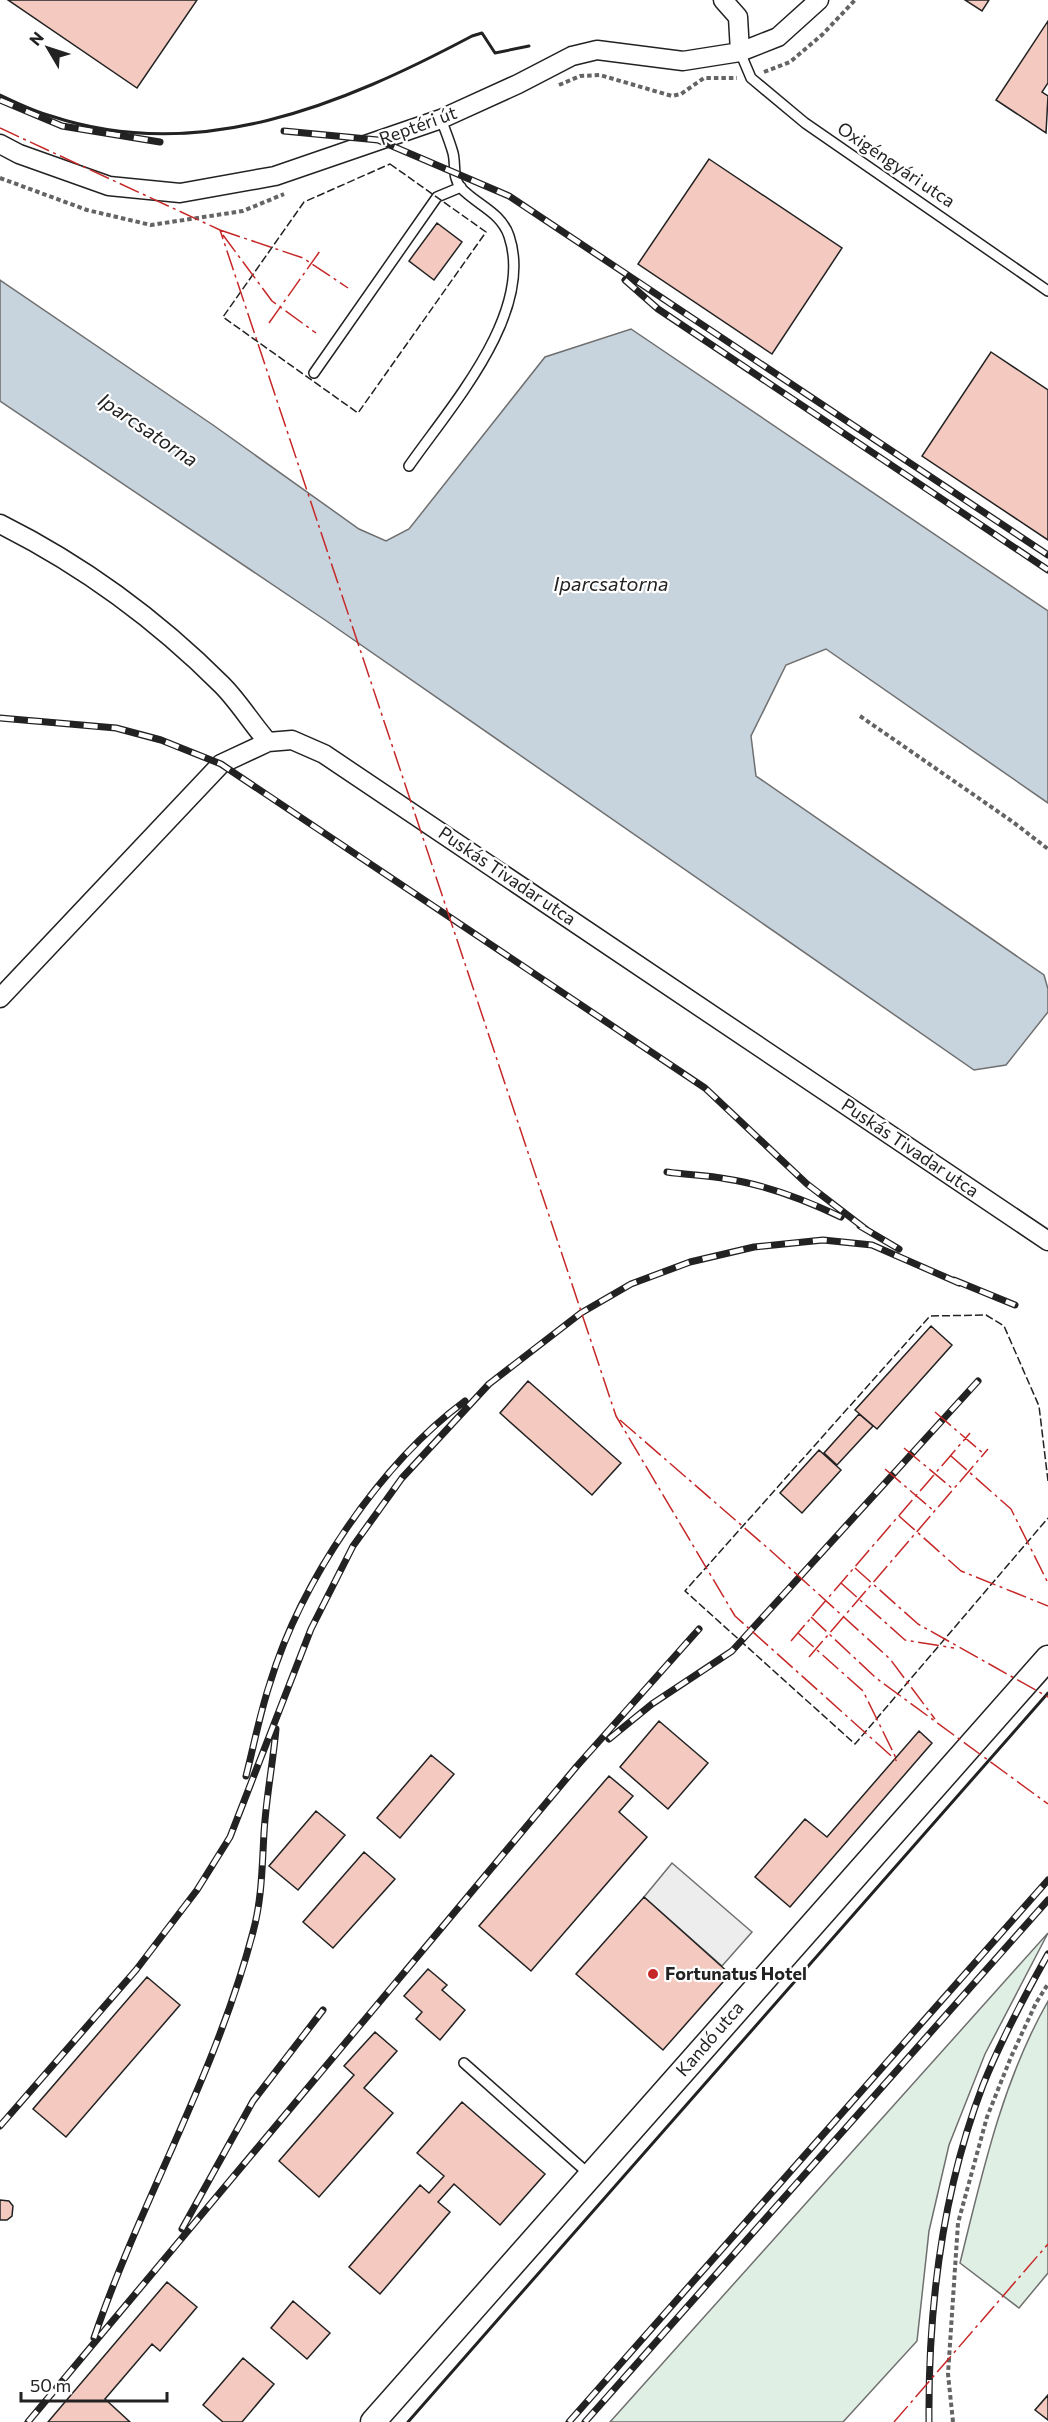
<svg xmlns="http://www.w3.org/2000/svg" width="1048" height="2422" font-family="Commissioner,sans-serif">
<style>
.green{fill:#e0efe3;stroke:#6f6f6f;stroke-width:1.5}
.parking{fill:#ededed;stroke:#6f6f6f;stroke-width:1.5}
.water{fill:#c7d3dd;stroke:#6f6f6f;stroke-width:1.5}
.building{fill:#f3c9c0;stroke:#222;stroke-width:1.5}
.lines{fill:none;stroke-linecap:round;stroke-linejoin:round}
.lane-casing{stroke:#222;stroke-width:12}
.street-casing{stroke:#222;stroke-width:21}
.secondary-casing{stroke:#222;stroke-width:27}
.path{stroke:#646464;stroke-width:4;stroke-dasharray:4.5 3;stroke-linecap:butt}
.lane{stroke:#fff;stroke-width:9}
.street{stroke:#fff;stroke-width:18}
.secondary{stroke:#fff;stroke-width:24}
.rail-casing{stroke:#222;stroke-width:7}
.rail{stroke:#fff;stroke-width:4.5;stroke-dasharray:14;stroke-linecap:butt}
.fence{stroke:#222;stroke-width:1.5;stroke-dasharray:8 3;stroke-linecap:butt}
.wall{stroke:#222;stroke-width:3}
.power{stroke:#c62828;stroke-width:1.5;stroke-dasharray:21 4.5 3 4.5;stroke-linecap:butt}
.poi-dot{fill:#c62828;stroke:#fff;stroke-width:2}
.labels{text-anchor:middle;stroke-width:4.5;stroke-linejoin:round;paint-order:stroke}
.street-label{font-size:18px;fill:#222;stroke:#fff}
.poi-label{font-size:18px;font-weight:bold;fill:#222;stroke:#fff;text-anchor:start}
.water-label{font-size:20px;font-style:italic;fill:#222;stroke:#fff}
</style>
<rect width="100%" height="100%" fill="#fff"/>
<!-- green -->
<path class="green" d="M1048,1933L985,2054L949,2145L929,2231L917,2341L843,2422H610Z
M1048,2001V2273L1019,2308L960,2263C982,2174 1002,2082 1048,2001Z"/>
<!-- parking -->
<path class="parking" d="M672,1863L752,1932L722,1966L644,1897Z"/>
<!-- water -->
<path class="water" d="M0,280L213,425L359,529L386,541L409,529L545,357L631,329L1048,611V803L826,649L786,665L751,736L756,776L1044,975L1048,989V1012L1006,1065L974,1070L325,620L0,401Z"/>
<!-- building -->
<path class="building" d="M8,0H197L137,88Z
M965,0H989L982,11Z
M1048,21V83L1042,92L1048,96L1046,133L996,100Z
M709,159L842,248L772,354L638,264Z
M437,223L462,242L434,280L409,261Z
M991,352L1048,390V540L922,456Z
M931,1326L952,1345L877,1429L855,1410Z
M528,1381L621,1463L592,1495L500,1413Z
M859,1414L873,1426L837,1465L824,1453Z
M819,1450L841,1470L802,1513L780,1493Z
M659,1721L708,1763L668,1809L620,1767Z
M919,1731L932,1743L790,1907L755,1877L805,1819L827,1837Z
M431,1755L454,1774L400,1838L377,1818Z
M609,1776L633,1796L619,1812L647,1837L531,1971L479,1926Z
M316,1811L345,1835L298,1890L269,1866Z
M364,1852L395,1879L333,1948L303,1922Z
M644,1897L730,1974L663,2050L576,1974Z
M428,1969L447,1985L442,1990L465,2010L440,2040L416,2019L422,2012L404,1996Z
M147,1977L180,2005L66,2137L33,2109Z
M375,2032L397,2051L364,2088L393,2113L319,2197L279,2161L354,2075L344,2066Z
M462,2102L545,2174L500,2225L454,2184L438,2202L450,2212L380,2294L349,2267L420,2185L429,2193L444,2176L417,2153Z
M0,2200L9,2201L13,2206L12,2216L7,2220H0Z
M167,2282L197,2307L160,2351L152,2344L105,2399L130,2422H48Z
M293,2301L330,2333L307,2359L271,2328Z
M243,2358L274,2384L242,2422H223L203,2405Z
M1048,2395V2420L1035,2410Z"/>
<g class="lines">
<defs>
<path id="lane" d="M740,52L751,78L805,123L1048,291
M314,373L437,197L461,187
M409,466C450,407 535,313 509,236C501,212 477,205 461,188C452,177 456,165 453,153C450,142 445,130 441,119
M464,2063L590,2175"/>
<path id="street" d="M723,0L738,17L740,52
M0,144L19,154L109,186L180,193L275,176L441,119L518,84L572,56L597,50L683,61L740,52L778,37L819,0
M0,524C82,565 157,620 222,685C239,702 252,724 268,742
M0,998L221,764L268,742L292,740L324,754L1048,1241"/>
<path id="secondary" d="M373,2422L1048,1658"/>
</defs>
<!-- lane casing -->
<use href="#lane" class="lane-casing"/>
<!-- street casing -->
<use href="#street" class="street-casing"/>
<!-- secondary casing -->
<use href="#secondary" class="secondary-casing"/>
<!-- path -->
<path class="path" d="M764,72L790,62L823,34L855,0
M559,85L580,76L600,75L672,96L681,94L704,78H737
M0,178L87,210L151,225L243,211L284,194
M860,716L1013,822L1048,849
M953,2422L948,2374L958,2223L987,2117L1011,2057L1036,2003L1048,1984"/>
<!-- lane -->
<use href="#lane" class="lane"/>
<!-- street -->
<use href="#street" class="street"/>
<!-- secondary -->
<use href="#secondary" class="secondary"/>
<defs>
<path id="rail" d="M0,100L62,126L160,142
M284,131L378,140L509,196L1048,555
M625,280L658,309L1048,570
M0,718L116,728L161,740L221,764L705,1088L807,1184L867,1230
M667,1172C687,1175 707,1175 727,1179C767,1185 805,1200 841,1217
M860,1226L899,1249
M954,1280L1015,1305
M609,1739L652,1704L732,1651L978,1381
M246,1776C254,1745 260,1713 270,1683C301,1581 380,1464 465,1401
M0,2126L136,1970L197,1890L230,1837L311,1629L353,1546L402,1478L489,1384L581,1313L631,1284L690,1262L754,1247L823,1240L872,1245L959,1283
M182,2229L253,2101L323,2010
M94,2338C141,2200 216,2074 253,1932C262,1899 262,1867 264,1833C266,1798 273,1763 276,1729
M28,2422L577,1766L699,1629
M569,2422L1048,1880
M585,2422L1048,1900
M929,2422C928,2308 942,2192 983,2085C1001,2040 1024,1997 1048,1954"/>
</defs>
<!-- rail casing -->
<use href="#rail" class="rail-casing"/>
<!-- rail -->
<use href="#rail" class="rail"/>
<!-- fence -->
<path class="fence" d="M390,164L486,232L358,413L223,317L304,202Z
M1048,1481L1039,1406L1004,1326L986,1315L930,1316L685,1591L855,1744L1048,1518"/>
<!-- wall -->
<path class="wall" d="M0,95C17,103 33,111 51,116C199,165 342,105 472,36L482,33L495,53L529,46
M408,2422L1048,1693"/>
<!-- power -->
<path class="power" d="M0,128L220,230L616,1416L735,1616L898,1762
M220,230L303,258L348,288
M223,235L272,301L316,333
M269,323L320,251
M935,1412L984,1454
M620,1420L770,1550L890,1659L935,1719
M904,1448L953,1489
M951,1456L1011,1509L1048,1583
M885,1469L934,1511
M899,1516L961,1571L1048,1606
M855,1568L918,1624L1048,1697
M841,1583L905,1640L954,1648
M811,1617L876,1678L1048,1804
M798,1633L863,1691L897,1760
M791,1641L970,1433
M809,1657L988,1449
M894,2422L1048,2244"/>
</g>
<!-- markers -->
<circle class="poi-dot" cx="653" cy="1974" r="6"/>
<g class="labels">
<!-- street labels -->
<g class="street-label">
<text transform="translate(418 126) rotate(-20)" y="6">Reptéri út</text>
<text transform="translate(896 165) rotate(34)" y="6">Oxigéngyári utca</text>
<text transform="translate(507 876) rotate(34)" y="6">Puskás Tivadar utca</text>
<text transform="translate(910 1148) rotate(34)" y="6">Puskás Tivadar utca</text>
<text transform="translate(710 2039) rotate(-49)" y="6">Kandó utca</text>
</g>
<!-- poi labels -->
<g class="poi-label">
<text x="665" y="1980">Fortunatus Hotel</text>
</g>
<!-- water labels -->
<g class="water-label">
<text transform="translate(148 430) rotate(34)" y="7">Iparcsatorna</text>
<text x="611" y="591">Iparcsatorna</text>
</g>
</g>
<!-- north arrow -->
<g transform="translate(48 48) rotate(309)" stroke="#ffffff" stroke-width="4.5" paint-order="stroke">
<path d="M0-4.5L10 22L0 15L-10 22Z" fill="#222222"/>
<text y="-9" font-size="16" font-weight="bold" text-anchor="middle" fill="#222222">N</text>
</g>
<!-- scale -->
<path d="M21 2392v9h146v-9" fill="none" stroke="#222222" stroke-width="3"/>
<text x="30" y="2392" font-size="18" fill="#222222" stroke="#ffffff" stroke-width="4.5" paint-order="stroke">50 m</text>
</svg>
